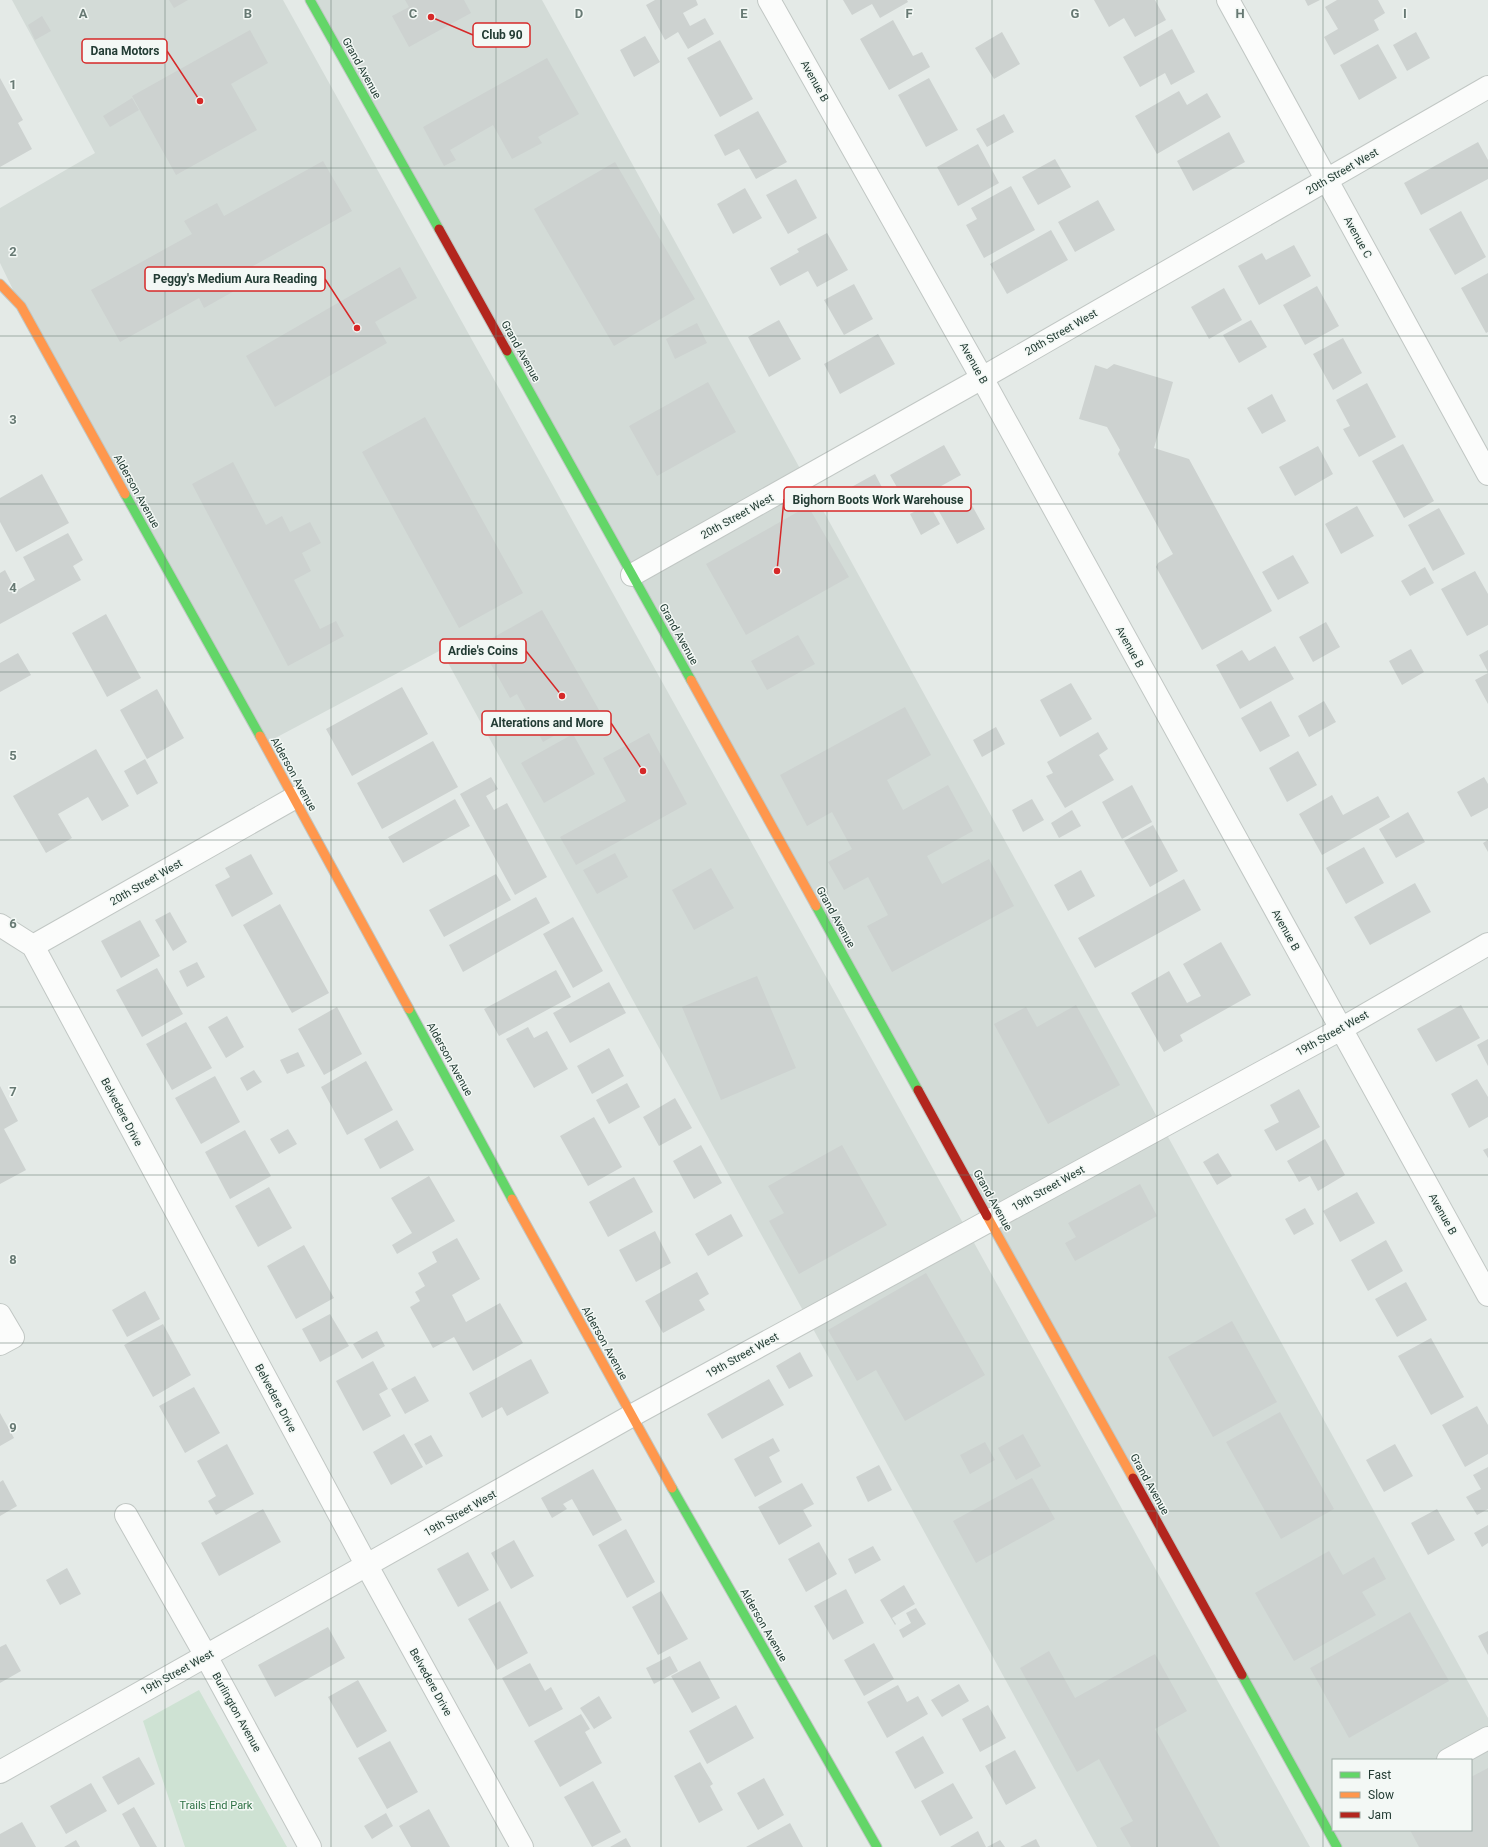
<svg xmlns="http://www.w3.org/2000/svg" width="1488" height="1847" font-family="Roboto,sans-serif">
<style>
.built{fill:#d3dbd7;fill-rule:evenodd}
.green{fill:#cee2d3}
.building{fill:#cdd2d0}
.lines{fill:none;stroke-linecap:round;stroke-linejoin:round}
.street-casing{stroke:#c1c7c4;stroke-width:24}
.fast-casing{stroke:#c0c7c4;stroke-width:11}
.slow-casing{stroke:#c0c7c4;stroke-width:11}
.jam-casing{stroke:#c0c7c4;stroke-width:11}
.street{stroke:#fbfcfb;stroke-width:22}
.fast{stroke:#63d668;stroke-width:9}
.slow{stroke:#ff974d;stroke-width:9}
.jam{stroke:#b3261e;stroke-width:9}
.grid{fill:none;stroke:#677973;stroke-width:1;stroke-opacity:0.55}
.labels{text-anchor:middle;stroke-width:3;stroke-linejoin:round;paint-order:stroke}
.street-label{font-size:11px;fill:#233c34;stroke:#f3f8f5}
.park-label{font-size:11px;fill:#2f7145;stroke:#f3f8f5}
.grid-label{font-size:13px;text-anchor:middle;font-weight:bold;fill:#677973;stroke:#f3f8f5;stroke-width:3;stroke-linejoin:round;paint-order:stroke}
.leader{fill:none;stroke:#d62828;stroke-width:1.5}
.callout-dot{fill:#d62828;stroke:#f3f8f5;stroke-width:1.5}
.callout{fill:#f3f8f5;stroke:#d62828;stroke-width:1.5}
.callout-label{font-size:12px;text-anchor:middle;font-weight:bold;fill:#233c34}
</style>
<rect width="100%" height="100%" fill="#e4eae7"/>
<!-- built -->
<path class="built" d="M12,0H283L1310,1847H1097L441,650L264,744L21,306L0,263V208L95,153Z
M311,0H542L1488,1718V1847H1337ZM1333,1760H1471V1830H1333Z"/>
<!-- green -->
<path class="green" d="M199,1690L287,1847H185L143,1721Z"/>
<!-- building -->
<path class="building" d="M169,0H188L174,8Z
M405,0H464L471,13L409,47L392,16L409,7Z
M655,0H696L698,5L683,13L690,26L705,18L714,34L688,49L678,32L665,40L646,5Z
M843,0H907L908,2L880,18L872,4L852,15Z
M1094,0H1155L1166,20L1135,37L1124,18L1109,27Z
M1305,0H1320L1308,6Z
M1337,0H1378L1385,13L1374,20L1379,30L1334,55L1324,37L1338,29L1325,7Z
M42,16L51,31L35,40L28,25Z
M893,20L913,56L922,52L930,67L889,90L860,39Z
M1172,29L1195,72L1171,85L1165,73L1140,87L1123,57Z
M250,30L268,63L231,84L257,130L176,175L132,96Z
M1002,32L1020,64L994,79L975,48Z
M1416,32L1430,58L1407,71L1393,45Z
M645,36L660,62L634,77L620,50Z
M720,40L753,99L720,117L687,58Z
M1378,44L1397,78L1359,100L1340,65Z
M547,58L579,114L538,137L542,143L512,159L493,125L450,150L456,160L444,166L423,127Z
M0,78L23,120L18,123L32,149L0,167Z
M929,78L958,130L926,147L898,95Z
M1179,91L1187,105L1207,93L1221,117L1157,154L1135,116Z
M132,98L139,110L110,127L103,116Z
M758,111L787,162L756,179L739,149L725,156L714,135Z
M1004,114L1014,132L987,147L976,129Z
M1229,132L1245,162L1193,191L1177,161Z
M1478,142L1488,160V179L1421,215L1404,183Z
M978,144L999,183L958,206L937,167Z
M1055,159L1071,187L1038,205L1022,177Z
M323,161L352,211L253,266L259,277L204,308L199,298L120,342L91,290L192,234L184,221L217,203L224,216Z
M615,162L695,299L614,346L534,209Z
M796,179L817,218L788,234L766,195Z
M1011,186L1035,230L984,258L966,225L977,219L971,208Z
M745,188L762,218L733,234L717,204Z
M1098,200L1115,230L1075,252L1058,222Z
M1461,211L1486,257L1455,275L1429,229Z
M1051,230L1068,260L1007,294L990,264Z
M827,233L848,270L817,287L808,271L780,286L770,268L799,252L797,249Z
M1294,245L1311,276L1259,305L1238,266L1262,253L1266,260Z
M400,267L417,298L375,322L387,343L275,407L246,356Z
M1488,273V332L1486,333L1461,288Z
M854,284L873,319L844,335L824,300Z
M1317,286L1339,326L1305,345L1283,305Z
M1224,288L1242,320L1209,339L1191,307Z
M779,320L801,359L769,377L748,337Z
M1251,320L1267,347L1239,363L1223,335Z
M697,323L707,343L675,359L666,339Z
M878,334L895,364L840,394L824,364Z
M1343,338L1362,373L1333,390L1313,354Z
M1114,364L1173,382L1154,448L1189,459L1272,611L1202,650L1156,567L1158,563L1173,554L1118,454L1120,450L1107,427L1079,419L1095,365L1107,369Z
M708,382L736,432L657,476L629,426Z
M1367,383L1396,437L1359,457L1343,429L1350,426L1336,400Z
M1272,394L1286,421L1262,434L1247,408Z
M425,417L523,593L459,628L362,452Z
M1403,444L1434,501L1404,518L1372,461Z
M944,445L961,475L907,505L890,475Z
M1318,446L1333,474L1295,496L1279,467Z
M233,462L266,525L282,516L290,532L310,522L321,543L302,553L311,571L294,580L320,629L336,621L344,636L288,666L192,484Z
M42,474L69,523L16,552L0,522V498Z
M875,474L886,495L858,511L846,490Z
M964,491L985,529L957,544L936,506Z
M929,504L940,524L921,535L910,514Z
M808,506L849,577L746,635L706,564Z
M1357,506L1374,536L1341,554L1325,524Z
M1439,508L1465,554L1433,571L1408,525Z
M68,533L83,560L73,566L81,580L0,624V573L5,570L16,591L35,580L23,557Z
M1293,555L1309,583L1278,600L1262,572Z
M1425,567L1434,583L1410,596L1401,581Z
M1475,571L1488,594V625L1467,636L1441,589Z
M542,610L599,710L543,742L517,694L510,698L480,645Z
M106,614L141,678L107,697L72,633Z
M1326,622L1340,647L1313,662L1299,637Z
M798,635L815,664L767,690L751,661Z
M1275,646L1294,679L1240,709L1216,665L1242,650L1249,661Z
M1411,649L1424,672L1402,685L1389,661Z
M1488,650V672L1479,655Z
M18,653L31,675L0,692V663Z
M1488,673V704L1475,680Z
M1071,683L1092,719L1060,737L1040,700Z
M402,687L428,734L352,776L326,729Z
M157,689L184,738L147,759L120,710Z
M1271,701L1290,736L1260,752L1241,718Z
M1324,701L1336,722L1309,737L1298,716Z
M905,707L931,755L887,780L903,810L948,785L973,831L927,856L942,884L989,859L1014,906L892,972L867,926L888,915L868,877L844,890L828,862L852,849L832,812L807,826L780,775Z
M996,727L1005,744L982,757L973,740Z
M1098,732L1108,749L1099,755L1114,780L1065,808L1046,776L1053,773L1047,762Z
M649,733L687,804L576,865L560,837L626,801L603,758Z
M573,734L595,774L544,803L521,763Z
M433,741L458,787L382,829L357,783Z
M96,749L129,806L102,821L88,797L58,814L72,838L46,853L13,796Z
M1298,751L1317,785L1287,802L1269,768Z
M145,759L158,783L137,795L124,771Z
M491,777L498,789L486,796L494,810L507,803L547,877L515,895L460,794Z
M1484,777L1488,784V808L1471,817L1457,792Z
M1132,785L1152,822L1122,839L1102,802Z
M1332,795L1343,815L1378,796L1390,817L1322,855L1299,814Z
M455,799L470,826L403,863L388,837Z
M1032,799L1044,820L1023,832L1012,810Z
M1072,810L1081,826L1059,838L1051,823Z
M1408,812L1425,842L1396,858L1379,829Z
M1153,825L1178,871L1150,887L1124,841Z
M1488,840V852L1483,843Z
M1364,847L1384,883L1346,904L1326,868Z
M615,853L628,877L597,894L583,870Z
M251,854L273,894L232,917L215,885L230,877L225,868Z
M711,868L734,908L694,930L672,890Z
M1081,870L1095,896L1068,911L1054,885Z
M496,874L511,900L444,937L429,910Z
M1184,879L1201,910L1095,968L1078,938Z
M1415,883L1431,912L1370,945L1354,917Z
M536,897L550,923L463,972L449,945Z
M280,904L329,993L292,1013L243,925Z
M170,912L187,942L173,951L155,920Z
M573,917L603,971L573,988L543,934Z
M140,920L160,956L121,978L101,941Z
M1221,942L1251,995L1180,1035L1183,1041L1164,1052L1131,993L1169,971L1187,1003L1201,996L1183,964Z
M197,962L205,977L187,987L179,971Z
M157,968L183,1014L142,1037L116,990Z
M556,970L571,997L499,1036L484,1009Z
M757,976L796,1068L721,1100L682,1007Z
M609,982L626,1013L570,1043L553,1013Z
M1076,1005L1120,1085L1048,1124L994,1024L1026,1007L1037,1027Z
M1461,1005L1480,1038L1436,1062L1417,1029Z
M337,1007L362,1054L324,1075L298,1029Z
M227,1016L244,1047L226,1058L208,1027Z
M186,1022L212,1068L172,1090L146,1044Z
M528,1027L534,1038L547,1031L568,1069L534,1088L506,1039Z
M1488,1039V1066L1477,1045Z
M609,1048L624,1076L592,1094L577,1066Z
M298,1052L305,1066L287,1074L280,1060Z
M366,1061L393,1110L347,1135L321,1087Z
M254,1070L262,1082L247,1091L240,1078Z
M215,1076L240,1122L201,1144L175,1098Z
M1477,1079L1488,1097V1117L1469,1128L1451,1094Z
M627,1083L640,1107L609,1124L596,1100Z
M0,1086L18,1121L4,1129L26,1170L0,1184Z
M1299,1089L1320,1127L1276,1151L1264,1130L1279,1122L1270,1105Z
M675,1098L692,1128L659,1146L643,1117Z
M594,1117L622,1167L588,1186L560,1136Z
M397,1120L414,1150L380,1169L364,1139Z
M288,1129L297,1144L279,1154L270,1139Z
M245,1130L271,1176L230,1199L205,1152Z
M1325,1139L1345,1175L1318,1191L1310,1176L1299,1182L1287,1161Z
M701,1145L722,1183L694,1199L673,1161Z
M842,1145L887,1225L799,1274L769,1221L784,1213L768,1186Z
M1488,1148V1158L1483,1150Z
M1218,1153L1232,1176L1217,1185L1203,1162Z
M429,1176L455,1221L397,1254L392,1245L412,1233L391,1198Z
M634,1177L653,1212L608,1237L589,1202Z
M1140,1184L1157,1216L1075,1261L1065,1243L1076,1237L1068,1223Z
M269,1187L292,1228L258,1247L235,1206Z
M1357,1192L1375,1223L1340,1242L1323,1211Z
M1305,1208L1314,1224L1294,1235L1285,1219Z
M731,1214L743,1236L708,1256L695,1234Z
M655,1231L671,1263L636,1282L619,1250Z
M457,1238L480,1279L452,1295L466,1322L500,1303L523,1343L473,1371L454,1337L433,1348L410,1307L420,1301L415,1292L425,1286L418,1273L437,1262L432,1252Z
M1386,1240L1403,1271L1368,1291L1351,1260Z
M304,1245L334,1298L296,1319L267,1266Z
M697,1272L709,1294L699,1300L705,1310L663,1333L645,1301Z
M926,1273L985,1375L905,1421L876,1370L857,1381L828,1330Z
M1406,1282L1427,1320L1397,1337L1375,1299Z
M145,1291L160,1319L127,1337L112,1310Z
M330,1314L349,1346L320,1362L302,1329Z
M1232,1321L1277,1402L1213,1437L1168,1357Z
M163,1324L191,1375L153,1397L124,1345Z
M377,1331L385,1346L362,1359L353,1344Z
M1431,1338L1464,1397L1431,1415L1398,1356Z
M800,1352L813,1376L789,1389L776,1366Z
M531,1359L549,1393L507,1416L502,1407L482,1418L469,1393Z
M373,1361L388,1389L379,1394L391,1416L363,1431L336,1381Z
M415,1376L429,1401L405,1414L391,1389Z
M769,1379L784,1405L722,1439L707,1414Z
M194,1387L220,1433L185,1453L159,1406Z
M1477,1406L1488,1425V1454L1465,1467L1442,1425Z
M1280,1412L1334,1509L1281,1539L1226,1442Z
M0,1413L14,1438L0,1446Z
M404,1434L423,1467L391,1485L373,1452Z
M1023,1434L1041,1466L1016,1480L998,1448Z
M431,1435L443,1456L426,1465L414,1444Z
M773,1438L780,1451L769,1457L782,1482L755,1497L734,1459Z
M985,1442L995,1460L970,1474L960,1455Z
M227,1444L254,1494L216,1515L208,1501L216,1496L197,1461Z
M1395,1444L1413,1476L1384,1492L1366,1460Z
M879,1465L892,1490L868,1502L856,1477Z
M1488,1467V1509L1477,1515L1466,1497L1481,1489L1473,1475Z
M593,1469L622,1520L593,1536L572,1499L563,1504L567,1509L552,1518L541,1498Z
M1032,1478L1055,1519L976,1563L953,1521Z
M3,1480L17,1506L0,1516V1482Z
M802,1483L814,1504L803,1510L812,1526L779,1545L758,1507Z
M263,1509L281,1542L219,1576L201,1543Z
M1437,1509L1455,1540L1428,1555L1411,1523Z
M1488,1525V1543L1482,1547L1474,1533Z
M626,1529L655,1582L627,1598L598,1545Z
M514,1540L534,1576L511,1589L491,1553Z
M819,1542L837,1574L806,1592L788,1559Z
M873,1546L881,1560L855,1574L848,1559Z
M1329,1551L1343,1575L1374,1557L1386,1579L1362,1592L1376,1615L1294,1661L1255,1593Z
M468,1552L489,1590L458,1607L437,1569Z
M67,1568L81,1594L60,1605L46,1580Z
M904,1585L915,1604L892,1618L896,1624L895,1625L880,1600Z
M846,1589L864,1623L833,1640L814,1606Z
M661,1591L688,1639L658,1655L632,1607Z
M500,1601L528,1653L497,1670L468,1619Z
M916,1608L926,1624L903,1638L899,1630L911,1623L906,1613Z
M1410,1612L1449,1681L1349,1738L1310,1668Z
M328,1627L345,1658L275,1697L258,1665Z
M1488,1631V1655L1478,1636Z
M874,1643L894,1679L864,1696L844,1660Z
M6,1644L21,1671L0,1683V1647Z
M1049,1651L1075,1698L1155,1654L1187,1711L1155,1729L1220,1847H1131L1120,1828L1133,1821L1099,1759L1077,1772L1020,1668Z
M670,1656L678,1671L654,1684L646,1668Z
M700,1661L720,1698L692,1713L671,1676Z
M530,1663L545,1691L551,1687L563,1709L529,1727L502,1678Z
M358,1680L387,1731L357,1748L328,1697Z
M959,1684L969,1701L942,1717L931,1700Z
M898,1685L907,1702L918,1696L928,1714L887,1738L867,1702Z
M599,1696L612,1718L594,1729L580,1708Z
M736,1705L754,1738L707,1764L689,1731Z
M988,1705L1006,1738L980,1752L962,1719Z
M581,1714L590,1729L585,1732L602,1763L560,1787L534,1741Z
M923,1736L944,1773L915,1789L895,1752Z
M390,1741L418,1792L387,1809L358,1758Z
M1015,1750L1036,1788L1006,1805L985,1766Z
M139,1757L155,1784L118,1805L102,1777Z
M700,1762L713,1784L710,1786L723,1810L699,1823L674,1776Z
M1488,1768V1847H1419L1410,1830H1471V1777Z
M764,1778L784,1815L758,1830L737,1793Z
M593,1781L621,1832L592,1847L564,1797Z
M91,1783L107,1811L66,1834L50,1806Z
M953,1783L973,1818L940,1836L921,1801Z
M134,1807L157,1847H140L122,1814Z
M429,1809L450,1847H411L399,1826Z
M386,1813L393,1826L372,1839L364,1826Z
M22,1822L36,1847H0V1834Z
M790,1823L803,1847H746Z
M978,1831L986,1847H950Z
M626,1838L631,1847H610Z
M1036,1839L1040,1847H1020Z
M76,1840L80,1847H64Z
M1000,1840L1005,1847H987Z"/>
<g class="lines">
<defs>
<path id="street" d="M769,0L982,378L1488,1295
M1228,0L1488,474
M632,575L982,378L1488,87
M0,925L33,946L294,798
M33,946L367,1566L522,1847
M0,1315L13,1337L0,1344
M126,1515L206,1656L310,1847
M1448,1760L1488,1738
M0,1772L631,1416L1341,1029L1488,944"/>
<path id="fast" d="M310,0L439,229
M507,351L691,680
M125,494L260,736
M816,906L918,1090
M409,1009L512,1199
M672,1488L877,1847
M1242,1675L1337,1847"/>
<path id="slow" d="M0,284L21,306L125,494
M691,680L816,906
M260,736L409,1009
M512,1199L672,1488
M987,1216L1133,1478"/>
<path id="jam" d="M439,229L507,351
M918,1090L987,1216
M1133,1478L1242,1675"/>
</defs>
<!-- street casing -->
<use href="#street" class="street-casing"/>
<!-- fast casing -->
<use href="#fast" class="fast-casing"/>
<!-- slow casing -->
<use href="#slow" class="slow-casing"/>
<!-- jam casing -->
<use href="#jam" class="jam-casing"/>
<!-- street -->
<use href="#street" class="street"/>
<!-- fast -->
<use href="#fast" class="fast"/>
<!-- slow -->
<use href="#slow" class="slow"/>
<!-- jam -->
<use href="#jam" class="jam"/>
</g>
<!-- grid -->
<path class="grid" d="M165,0V1847M331,0V1847M496,0V1847M661,0V1847M827,0V1847M992,0V1847M1157,0V1847M1323,0V1847M0,168H1488M0,336H1488M0,504H1488M0,672H1488M0,840H1488M0,1007H1488M0,1175H1488M0,1343H1488M0,1511H1488M0,1679H1488"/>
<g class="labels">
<!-- street labels -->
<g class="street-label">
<text transform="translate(362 68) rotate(61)" y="4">Grand Avenue</text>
<text transform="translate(815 81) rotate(61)" y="4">Avenue B</text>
<text transform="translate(1342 171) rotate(-30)" y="4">20th Street West</text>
<text transform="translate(1358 237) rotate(61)" y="4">Avenue C</text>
<text transform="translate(1061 332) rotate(-30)" y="4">20th Street West</text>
<text transform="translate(521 351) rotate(61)" y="4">Grand Avenue</text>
<text transform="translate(974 363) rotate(61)" y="4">Avenue B</text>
<text transform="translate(137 491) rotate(61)" y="4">Alderson Avenue</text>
<text transform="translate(737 516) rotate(-29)" y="4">20th Street West</text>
<text transform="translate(679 634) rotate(61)" y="4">Grand Avenue</text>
<text transform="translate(1130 647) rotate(61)" y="4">Avenue B</text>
<text transform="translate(294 774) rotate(61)" y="4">Alderson Avenue</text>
<text transform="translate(146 882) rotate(-30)" y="4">20th Street West</text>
<text transform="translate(836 917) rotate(61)" y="4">Grand Avenue</text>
<text transform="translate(1286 930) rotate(61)" y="4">Avenue B</text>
<text transform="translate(1332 1033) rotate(-29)" y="4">19th Street West</text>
<text transform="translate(450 1059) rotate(61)" y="4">Alderson Avenue</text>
<text transform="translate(122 1112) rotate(62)" y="4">Belvedere Drive</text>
<text transform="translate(1048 1188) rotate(-29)" y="4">19th Street West</text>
<text transform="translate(993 1200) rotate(61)" y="4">Grand Avenue</text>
<text transform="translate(1443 1214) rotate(61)" y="4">Avenue B</text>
<text transform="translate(605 1343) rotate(61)" y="4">Alderson Avenue</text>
<text transform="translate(742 1355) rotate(-29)" y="4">19th Street West</text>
<text transform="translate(276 1398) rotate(62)" y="4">Belvedere Drive</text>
<text transform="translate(1150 1484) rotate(61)" y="4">Grand Avenue</text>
<text transform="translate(460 1513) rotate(-30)" y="4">19th Street West</text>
<text transform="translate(764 1625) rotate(60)" y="4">Alderson Avenue</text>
<text transform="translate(177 1672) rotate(-29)" y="4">19th Street West</text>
<text transform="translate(431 1682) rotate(61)" y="4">Belvedere Drive</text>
<text transform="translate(237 1712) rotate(61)" y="4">Burlington Avenue</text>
</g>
<!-- park labels -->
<g class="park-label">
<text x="216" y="1809">Trails End Park</text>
</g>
</g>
<g class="grid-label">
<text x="83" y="18">A</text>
<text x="248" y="18">B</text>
<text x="413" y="18">C</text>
<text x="579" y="18">D</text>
<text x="744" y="18">E</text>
<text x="909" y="18">F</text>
<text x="1075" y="18">G</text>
<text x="1240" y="18">H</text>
<text x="1405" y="18">I</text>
<text x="13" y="89">1</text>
<text x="13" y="256">2</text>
<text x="13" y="424">3</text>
<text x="13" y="592">4</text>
<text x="13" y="760">5</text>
<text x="13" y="928">6</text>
<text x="13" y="1096">7</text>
<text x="13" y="1264">8</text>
<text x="13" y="1432">9</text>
</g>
<!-- callouts -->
<path class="leader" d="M431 17L473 35M200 101L167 51M357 328L325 279M777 571L784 499M562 696L526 651M643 771L611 723"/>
<g class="callout-dot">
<circle cx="431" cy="17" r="4"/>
<circle cx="200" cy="101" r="4"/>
<circle cx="357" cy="328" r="4"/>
<circle cx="777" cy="571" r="4"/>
<circle cx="562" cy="696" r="4"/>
<circle cx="643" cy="771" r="4"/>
</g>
<g class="callout">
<rect x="473" y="23" width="57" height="24" rx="4"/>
<rect x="82" y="39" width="85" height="24" rx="4"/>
<rect x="145" y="267" width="180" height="24" rx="4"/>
<rect x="784" y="487" width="187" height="24" rx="4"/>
<rect x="440" y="639" width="86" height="24" rx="4"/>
<rect x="482" y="711" width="129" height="24" rx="4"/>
</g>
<g class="callout-label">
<text x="502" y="39">Club 90</text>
<text x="125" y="55">Dana Motors</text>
<text x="235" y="283">Peggy's Medium Aura Reading</text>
<text x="878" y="504">Bighorn Boots Work Warehouse</text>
<text x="483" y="655">Ardie's Coins</text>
<text x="547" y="727">Alterations and More</text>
</g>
<!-- legend -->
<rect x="1332" y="1759" width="140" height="72" fill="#f3f8f5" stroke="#a0ada8"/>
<rect x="1340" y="1772" width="20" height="6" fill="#63d668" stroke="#a0ada8"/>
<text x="1368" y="1779" font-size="12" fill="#233c34">Fast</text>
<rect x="1340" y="1792" width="20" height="6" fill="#ff974d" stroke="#a0ada8"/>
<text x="1368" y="1799" font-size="12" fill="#233c34">Slow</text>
<rect x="1340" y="1812" width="20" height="6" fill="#b3261e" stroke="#a0ada8"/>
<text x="1368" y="1819" font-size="12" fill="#233c34">Jam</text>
</svg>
